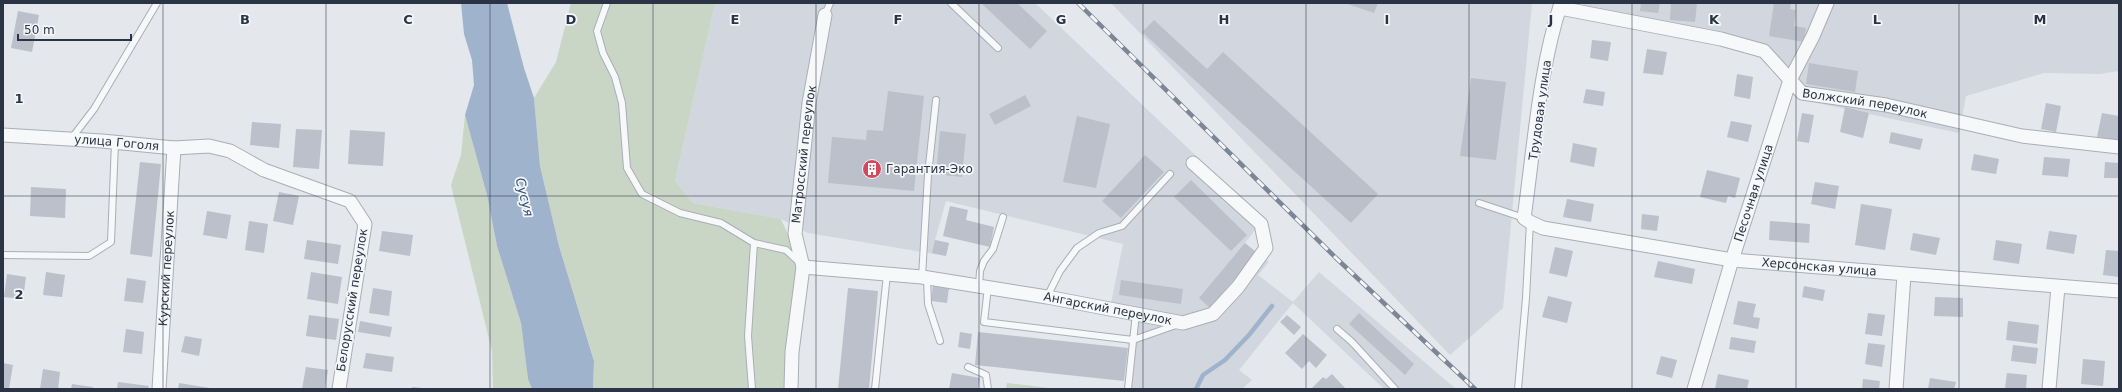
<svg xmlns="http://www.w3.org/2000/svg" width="2122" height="392" font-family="'DejaVu Sans',sans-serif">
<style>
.built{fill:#d2d6de}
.green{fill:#c9d6c5}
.water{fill:#9fb4cc}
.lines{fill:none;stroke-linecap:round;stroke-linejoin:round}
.stream{stroke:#9fb4cc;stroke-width:4.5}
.building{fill:#bbc0ca}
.lane-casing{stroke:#a9aeb7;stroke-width:8}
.street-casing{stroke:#a9aeb7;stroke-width:15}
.lane{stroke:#f7f8fa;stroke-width:6}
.street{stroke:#f7f8fa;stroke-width:13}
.rail-casing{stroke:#7d8696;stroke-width:4.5}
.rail{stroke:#f4f6f9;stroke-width:3;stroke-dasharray:9;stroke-linecap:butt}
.grid{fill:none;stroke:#2b3445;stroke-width:1;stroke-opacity:0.55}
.labels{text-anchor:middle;stroke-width:3.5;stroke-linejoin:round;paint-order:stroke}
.street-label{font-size:12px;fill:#2b3445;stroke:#f4f6f9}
.poi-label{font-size:12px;fill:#2b3445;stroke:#f4f6f9;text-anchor:start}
.water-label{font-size:13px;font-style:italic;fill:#34527a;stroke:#f4f6f9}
.grid-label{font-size:13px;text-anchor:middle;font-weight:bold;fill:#2b3445;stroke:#f4f6f9;stroke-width:3.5;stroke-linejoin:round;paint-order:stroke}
</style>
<rect width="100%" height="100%" fill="#e4e7ec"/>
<!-- built -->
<path class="built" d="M715,3H1035L1251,208L1255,230L1245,243L1269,262L1258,275L1293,302L1319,272L1456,389H1384L1293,303L1239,370L1252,380L1242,389H1132L1136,314L1110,308L1123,244L946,201L935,240L949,243L946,256L808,233L781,219L693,203L675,181Z
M1111,3H1532L1503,308L1450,355Z
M1583,3H2119V71L2099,74L2044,73L1966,96L1959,133L1798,99L1761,56L1716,44L1581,18Z"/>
<!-- green -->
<path class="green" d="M571,3H715L675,181L693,203L781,219L803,267L791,389H593L594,360L559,246L540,166L534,98L556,62Z
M465,115L487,195L497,246L521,323L528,379L532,389H493L492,351L451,185L461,155Z
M1007,383L1058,389H1006Z"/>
<!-- water -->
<path class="water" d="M461,3H507L524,68L534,98L540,166L559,246L594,361L593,389H532L528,379L521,323L497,246L487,195L465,115L474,85L472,60L464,34Z"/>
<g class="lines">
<!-- stream -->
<path class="stream" d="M1196,389L1203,375L1225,360L1249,335L1272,306"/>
</g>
<!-- building -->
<path class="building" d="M981,3H1017L1047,31L1030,49Z
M1345,3H1378L1374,13Z
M1641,3H1660L1658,13L1640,11Z
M1671,3H1697L1695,22L1670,20Z
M1774,3H1791L1790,9L1796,10L1794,26L1806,28L1804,42L1769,36Z
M18,11L39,15L32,52L11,48Z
M1154,20L1207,69L1223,52L1378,194L1351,223L1142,32Z
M1592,40L1611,42L1608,61L1590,58Z
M1647,49L1667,52L1663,75L1643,73Z
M1809,63L1858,71L1855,92L1806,84Z
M1737,74L1753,77L1750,99L1734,96Z
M1471,78L1506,82L1496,160L1460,156Z
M1586,89L1605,92L1603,106L1583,103Z
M888,91L924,96L914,191L828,183L832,137L866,140L867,130L883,131Z
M1025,95L1031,106L995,125L989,114Z
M2046,103L2061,106L2056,132L2041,129Z
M1845,107L1869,113L1863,138L1840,132Z
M1802,113L1814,115L1809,143L1797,141Z
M2102,113L2119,116V141L2097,137Z
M1077,116L1110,124L1096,188L1063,182Z
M1731,121L1752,125L1748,142L1727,137Z
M252,122L281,124L279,148L250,145Z
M296,129L322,130L319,169L293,167Z
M350,130L385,132L383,166L348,164Z
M940,131L966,134L962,177L936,174Z
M1891,132L1923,139L1920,150L1889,143Z
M1573,143L1597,148L1594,167L1570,162Z
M1974,154L1999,159L1996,174L1971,170Z
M1145,155L1164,172L1121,218L1102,201Z
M2044,157L2070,159L2068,177L2042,175Z
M140,162L161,164L152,257L130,254Z
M2105,162L2119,163V178H2104Z
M1707,170L1740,178L1735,198L1728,196L1726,203L1700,197Z
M1191,180L1247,235L1231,251L1174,197Z
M1815,182L1839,186L1835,209L1811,204Z
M31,187L66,189L65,218L30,216Z
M279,192L299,196L293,225L273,221Z
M1567,199L1594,204L1591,222L1563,217Z
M1861,204L1892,209L1885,250L1855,245Z
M950,206L968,210L966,220L994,227L990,247L943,236Z
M207,211L231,215L227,239L203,235Z
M1642,214L1659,216L1657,231L1641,229Z
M249,221L268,224L264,253L245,250Z
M1770,221L1810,224L1809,243L1769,240Z
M382,231L413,235L410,256L379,251Z
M2049,231L2077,235L2074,254L2046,249Z
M1913,233L1940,238L1936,255L1910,250Z
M307,240L341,245L338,264L304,259Z
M935,240L949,243L946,256L932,253Z
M1996,240L2022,244L2019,264L1993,260Z
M1245,243L1257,253L1210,308L1199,298Z
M1555,247L1573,251L1567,277L1549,273Z
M2106,250L2119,251V277L2103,275Z
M1658,261L1695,269L1692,284L1654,277Z
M46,272L65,275L62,297L43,295Z
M311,272L342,277L338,304L307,299Z
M7,274L26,277L23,299L4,297Z
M127,278L146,281L143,303L124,301Z
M1121,280L1183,289L1181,304L1119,295Z
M933,285L949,288L947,303L931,301Z
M1804,286L1825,290L1823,301L1802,297Z
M373,288L392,291L389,316L369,313Z
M848,288L878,291L869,389H838Z
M1548,296L1572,302L1567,323L1542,317Z
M1935,297L1963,298V317L1934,316Z
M1738,301L1756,304L1753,317L1760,318L1758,329L1733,324Z
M1359,313L1414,364L1405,375L1349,324Z
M1868,313L1885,315L1882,336L1865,334Z
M309,315L339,319L336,340L306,336Z
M1287,315L1301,327L1294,335L1280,322Z
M360,321L392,327L390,337L358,332Z
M2008,321L2039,325L2037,344L2006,340Z
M126,329L144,332L142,354L123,352Z
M960,332L972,334L970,349L958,347Z
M978,332L1128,348L1124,381L975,365Z
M1303,334L1327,355L1316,368L1309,361L1302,369L1285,353Z
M185,336L202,339L199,356L181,352Z
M1731,337L1756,341L1754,353L1729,349Z
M1868,343L1885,345L1882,367L1865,364Z
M2013,345L2038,348L2036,364L2011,361Z
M366,353L394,357L392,372L363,368Z
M1661,356L1677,360L1672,378L1656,374Z
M2083,359L2105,361L2103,386L2081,384Z
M3,363L13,365L9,389L3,388Z
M306,367L328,370L325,389H302Z
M43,369L60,372L58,389H40Z
M952,373L980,378L978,389H949Z
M2007,373L2027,375L2026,389L2005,388Z
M1332,374L1346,389H1311L1323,377L1326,379Z
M1718,374L1749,380L1747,389H1715Z
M1930,378L1956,382L1954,389H1928Z
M1863,379L1880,381L1879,389H1862Z
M118,382L149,386L148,389H117Z
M179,383L210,388V389H178Z
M72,384L93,387L92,389H71Z
M412,387L423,388V389H412Z"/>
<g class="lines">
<defs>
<path id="lane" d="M607,3L597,31L603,53L615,77L622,103L627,168L642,194L680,213L721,223L754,243
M951,3L998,48
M825,15L830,3
M71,139L94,109L157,3
M1479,203L1524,218
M3,255L89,256L111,242L115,142
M922,277L928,175L936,100
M927,278L928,304L940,341
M979,286L980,271L984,261L993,249L1003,217
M988,287L984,322L1133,340L1176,325
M1047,297L1060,271L1077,248L1099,233L1122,226L1170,174
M1337,329L1352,342L1395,389
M968,367L986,375L988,389
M752,389L748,336L754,243L786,250L800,263
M875,389L887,274
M1128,389L1136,313
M1518,389L1526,298L1530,222"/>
<g id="street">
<path id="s1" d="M1561,3C1539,70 1534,148 1524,218L1530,222L1543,228L1732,260L2119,291"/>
<path id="s2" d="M1560,8L1721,39L1764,51L1802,93L1886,105L2022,136L2119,147"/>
<path id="s3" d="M3,135L102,141L174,148L209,146L230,151L264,170L350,201L365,224L339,389"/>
<path id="s4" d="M803,267L922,277L1047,297L1183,323L1213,314L1238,287L1266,248L1261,224L1193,163"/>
<path id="s5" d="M159,389L174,148"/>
<path id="s6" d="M791,389L792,352L803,267L795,234L809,103L825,15"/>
<path id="s7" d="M1694,389L1732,260L1790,80L1813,36L1827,3"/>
<path d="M1896,389L1904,275"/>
<path d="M2049,389L2058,287"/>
</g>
</defs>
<!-- lane casing -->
<use href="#lane" class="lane-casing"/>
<!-- street casing -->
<use href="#street" class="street-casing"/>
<!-- lane -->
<use href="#lane" class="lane"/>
<!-- street -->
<use href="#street" class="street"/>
<defs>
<path id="rail" d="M1078,3L1336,258L1475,389"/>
</defs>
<!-- rail casing -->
<use href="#rail" class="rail-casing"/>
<!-- rail -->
<use href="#rail" class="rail"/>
</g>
<!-- grid -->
<path class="grid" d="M163,3V389M326,3V389M490,3V389M653,3V389M816,3V389M979,3V389M1143,3V389M1306,3V389M1469,3V389M1632,3V389M1796,3V389M1959,3V389M3,196H2119"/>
<!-- icons -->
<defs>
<symbol id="building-disc" viewBox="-11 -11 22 22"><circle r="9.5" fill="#d1495b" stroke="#f4f6f9"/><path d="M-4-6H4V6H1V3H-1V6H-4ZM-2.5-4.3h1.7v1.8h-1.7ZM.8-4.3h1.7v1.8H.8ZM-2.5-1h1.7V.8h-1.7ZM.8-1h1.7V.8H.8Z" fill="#fff"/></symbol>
</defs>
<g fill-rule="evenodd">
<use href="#building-disc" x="861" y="158" width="22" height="22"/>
</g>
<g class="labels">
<!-- street labels -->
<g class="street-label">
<text dy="4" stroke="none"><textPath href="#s2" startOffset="329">Волжский переулок</textPath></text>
<text transform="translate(1540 110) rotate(-82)" y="4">Трудовая улица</text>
<text dy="4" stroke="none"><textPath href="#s3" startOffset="114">улица Гоголя</textPath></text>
<text dy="4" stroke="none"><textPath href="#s6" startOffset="237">Матросский переулок</textPath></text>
<text dy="4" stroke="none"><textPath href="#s7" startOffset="205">Песочная улица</textPath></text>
<text dy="4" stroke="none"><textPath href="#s1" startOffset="519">Херсонская улица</textPath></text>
<text dy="4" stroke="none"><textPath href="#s5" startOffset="121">Курский переулок</textPath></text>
<text transform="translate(352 300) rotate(-81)" y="4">Белорусский переулок</text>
<text dy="4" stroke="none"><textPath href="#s4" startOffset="308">Ангарский переулок</textPath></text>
</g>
<!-- poi labels -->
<g class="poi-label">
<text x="886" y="173">Гарантия-Эко</text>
</g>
<!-- water labels -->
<g class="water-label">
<text transform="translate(525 197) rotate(76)" y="5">Сусуя</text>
</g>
</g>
<g class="grid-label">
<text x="245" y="24">B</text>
<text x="408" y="24">C</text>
<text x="571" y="24">D</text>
<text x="735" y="24">E</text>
<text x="898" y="24">F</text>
<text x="1061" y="24">G</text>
<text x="1224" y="24">H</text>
<text x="1387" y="24">I</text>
<text x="1551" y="24">J</text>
<text x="1714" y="24">K</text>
<text x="1877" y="24">L</text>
<text x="2040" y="24">M</text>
<text x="19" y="103">1</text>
<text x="19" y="299">2</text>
</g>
<!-- border -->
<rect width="2122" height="392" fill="none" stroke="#2b3445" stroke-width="8"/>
<!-- scale -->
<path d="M18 34v6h113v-6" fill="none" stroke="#2b3445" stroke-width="2"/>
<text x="24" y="34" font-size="12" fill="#2b3445" stroke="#f4f6f9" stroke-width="3" paint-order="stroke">50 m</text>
</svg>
